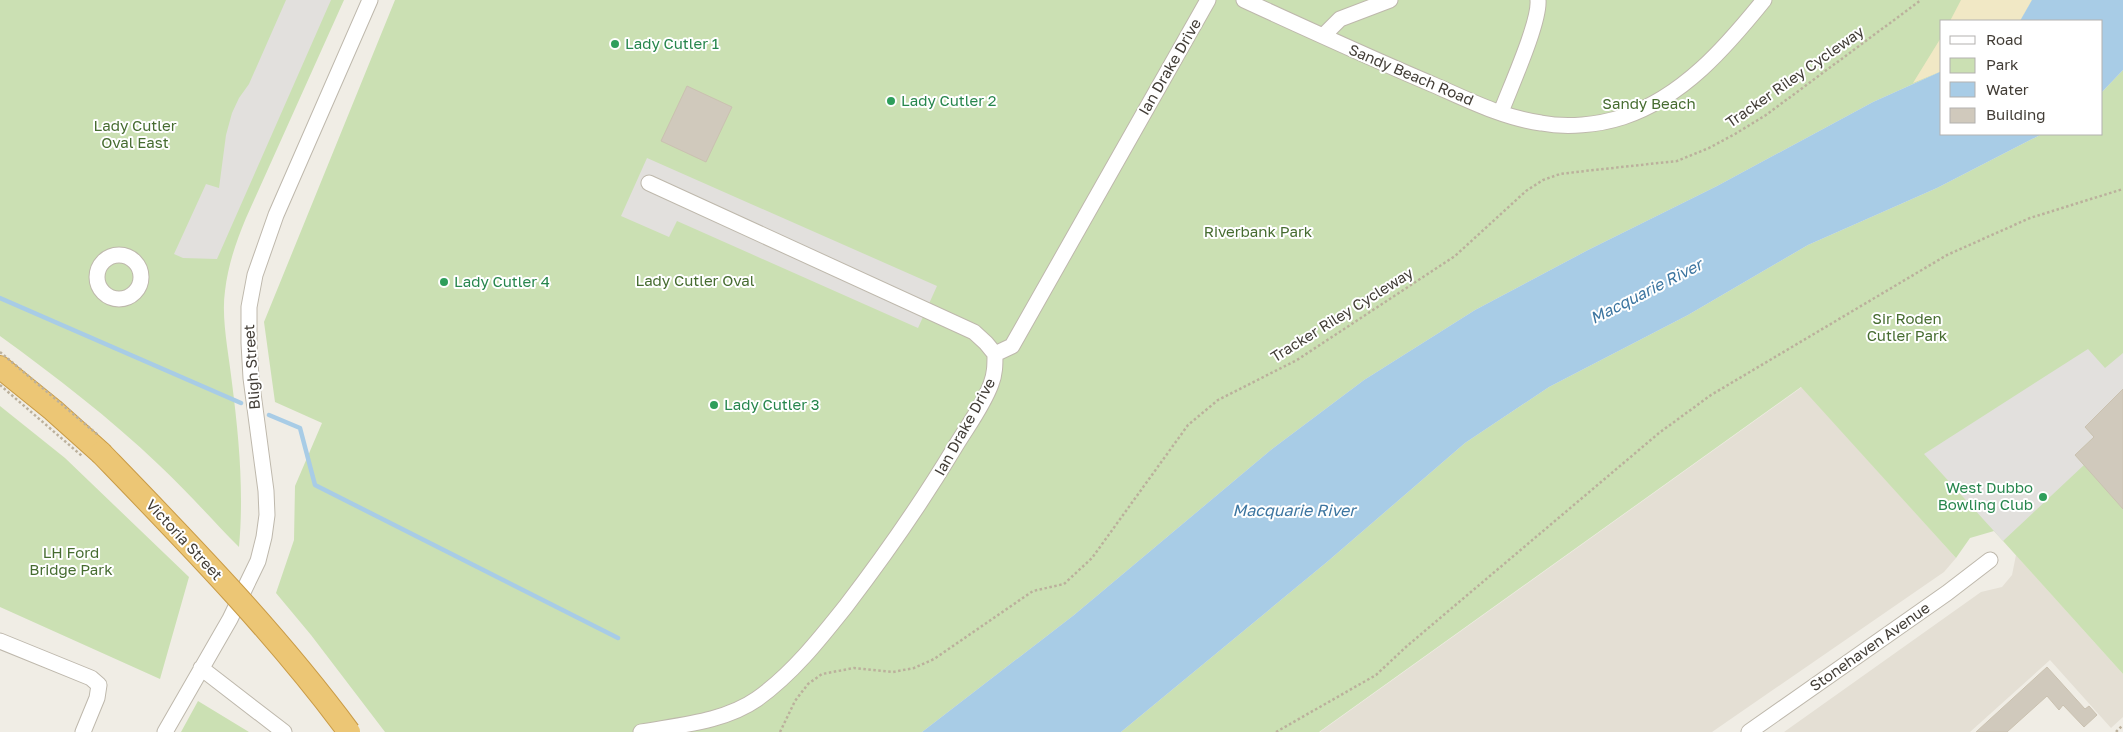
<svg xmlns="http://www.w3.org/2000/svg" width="2123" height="732" font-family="'Golos Text',sans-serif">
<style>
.residential{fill:#e4dfd4}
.green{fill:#cbe0b3}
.sand{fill:#f1e8c5}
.parking{fill:#e2e0dd}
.water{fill:#a8cce6}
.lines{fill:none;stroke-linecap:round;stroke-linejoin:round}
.stream{stroke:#a8cce6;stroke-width:4.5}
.building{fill:#d0c9bc;stroke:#cac1b0}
.minor-casing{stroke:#beb8ac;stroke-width:17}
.highway-casing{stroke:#c99b46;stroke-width:24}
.path{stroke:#bbb09c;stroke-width:2.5;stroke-dasharray:2.5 2.5;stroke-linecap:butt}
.minor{stroke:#fff;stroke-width:15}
.highway{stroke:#ecc675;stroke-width:22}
.highway-bridge-casing{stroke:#c99b46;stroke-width:24;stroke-linecap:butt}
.path-bridge{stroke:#bbb09c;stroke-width:2.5;stroke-dasharray:2.5 2.5;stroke-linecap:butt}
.highway-bridge{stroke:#ecc675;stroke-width:22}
.leisure-dot{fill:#2e9e5b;stroke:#fff;stroke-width:2}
.labels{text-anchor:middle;stroke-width:4;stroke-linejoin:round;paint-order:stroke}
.leisure-label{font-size:15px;fill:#27864d;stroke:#fff;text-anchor:start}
.street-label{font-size:15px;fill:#423d36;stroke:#fff}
.park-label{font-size:15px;fill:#466c30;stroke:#fff}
.water-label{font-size:16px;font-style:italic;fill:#3c75a0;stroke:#fff}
</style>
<rect width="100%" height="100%" fill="#f0ede5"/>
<!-- residential -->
<path class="residential" d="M1802,387L1956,558L1944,572L1712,732H1320Z
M2016,555L2123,674V717L2111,728L2050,660L1970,732H1784L1981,592L2002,587L2012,575Z"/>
<!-- green -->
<path class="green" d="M0,0H344L246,218C236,242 228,265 225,291C221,319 229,354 232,383C239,438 244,492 239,547C212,520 187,491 159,465C110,418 55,376 0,336Z
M395,0H2032L2020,21H1942V71L1873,102L1717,186L1588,250L1475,310L1364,380L1272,449L1074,615L922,732H385L311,635L276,593L294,540L295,486L322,423L275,402L264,322Z
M2123,70V674L1994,531L1970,538L1956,558L1801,387L1319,732H1121L1327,562L1465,443L1549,387L1688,315L1808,245L1937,188L2042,134H2102V92Z
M0,406L65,458L189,577L160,679L0,607Z
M198,701L249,732H181Z"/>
<!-- sand -->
<path class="sand" d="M1961,0H2032L2020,21H1950Z
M1942,36V71L1913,83Z"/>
<!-- parking -->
<path class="parking" d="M286,0H331L217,259L183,258L174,254L206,184L219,188L226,135L232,113L239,98L249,84Z
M647,158L937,286L918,328L677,221L669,237L621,216Z
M2088,349L2105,368L2123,353V389L2085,427L2094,437L2075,455L2084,465L2003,541L1924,454Z"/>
<!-- water -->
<path class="water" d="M2032,0H2123V70L2102,92V21H2020Z
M1942,71V134H2042L1937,188L1808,245L1688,315L1549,387L1465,443L1327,562L1121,732H922L1074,615L1272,449L1364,380L1475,310L1588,250L1717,186L1873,102Z"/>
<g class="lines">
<!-- stream -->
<path class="stream" d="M0,298L241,403
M269,415L300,428L315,485L618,638"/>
</g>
<!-- building -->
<path class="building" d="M687,86L732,107L706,162L661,141Z
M2123,389V509L2075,455L2094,437L2085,427Z
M2047,667L2085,709L2089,706L2097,715L2084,727L2063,705L2059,710L2047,696L2007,732H1976Z"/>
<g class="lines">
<defs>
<path id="minor" d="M1244,0C1307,29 1370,58 1434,85C1468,100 1504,118 1541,123C1567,128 1598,125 1623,117C1683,97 1726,47 1764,0
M1323,36L1340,19L1390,0
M1501,112C1510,88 1540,22 1538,0
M649,183L974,332L986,343L995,354
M97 277a22 22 0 1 1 44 0a22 22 0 1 1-44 0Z
M0,641L91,678L99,685L97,698L83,732
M201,668L284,732
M165,732L230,619L258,561L264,537L267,515L266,491L251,378L249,343V307L255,275L276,215L370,0
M641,732C679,725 724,722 757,699C792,674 819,640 846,606C885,555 922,502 955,447C967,427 983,406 991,384C995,374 995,365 995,354L1012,346L1208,0
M1749,732L1947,593L1990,560"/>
<path id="highway" d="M0,367L53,410L101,453"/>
</defs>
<!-- minor casing -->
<use href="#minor" class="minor-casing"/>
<!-- highway casing -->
<use href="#highway" class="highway-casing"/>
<!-- path -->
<path class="path" d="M780,732L795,701L808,684L822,674L854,668L893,672L914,668L934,659L1033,591L1064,584L1092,558L1188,425L1218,400L1297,360L1455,256L1526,191L1543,180L1560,174L1585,171L1677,161L1709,148L1735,134L1766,115L1921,0
M1276,732L1376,675L1407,646L1659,433L1711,395L1947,255L2030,218L2123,189
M2116,732L2123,725"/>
<!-- minor -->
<use href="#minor" class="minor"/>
<!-- highway -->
<use href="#highway" class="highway"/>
<defs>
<path id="highway-bridge" d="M101,453C187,542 275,632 349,732"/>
</defs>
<!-- highway-bridge casing -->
<use href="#highway-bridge" class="highway-bridge-casing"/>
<!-- path-bridge -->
<path class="path-bridge" d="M0,352L98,435
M0,385L82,456"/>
<!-- highway-bridge -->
<use href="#highway-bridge" class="highway-bridge"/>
</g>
<!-- markers -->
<g class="leisure-dot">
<circle cx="615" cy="44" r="5"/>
<circle cx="891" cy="101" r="5"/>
<circle cx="444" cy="282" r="5"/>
<circle cx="714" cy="405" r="5"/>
<circle cx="2043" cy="497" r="5"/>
</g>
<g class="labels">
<!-- leisure labels -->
<g class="leisure-label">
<text x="625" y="49">Lady Cutler 1</text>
<text x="901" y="106">Lady Cutler 2</text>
<text x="454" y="287">Lady Cutler 4</text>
<text x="724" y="410">Lady Cutler 3</text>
<text x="2033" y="493" text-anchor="end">West Dubbo<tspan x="2033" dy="17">Bowling Club</tspan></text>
</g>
<!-- street labels -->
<g class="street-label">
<text transform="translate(1170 67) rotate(-60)" y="5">Ian Drake Drive</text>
<text transform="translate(1411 75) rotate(23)" y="5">Sandy Beach Road</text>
<text transform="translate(1795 77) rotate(-35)" y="5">Tracker Riley Cycleway</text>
<text transform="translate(1342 315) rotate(-32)" y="5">Tracker Riley Cycleway</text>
<text transform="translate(252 367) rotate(-94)" y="5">Bligh Street</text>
<text transform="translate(965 427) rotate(-61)" y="5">Ian Drake Drive</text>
<text transform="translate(184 540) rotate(47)" y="5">Victoria Street</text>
<text transform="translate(1870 647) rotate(-35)" y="5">Stonehaven Avenue</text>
</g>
<!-- park labels -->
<g class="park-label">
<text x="1649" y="109">Sandy Beach</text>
<text x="135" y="131">Lady Cutler<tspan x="135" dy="17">Oval East</tspan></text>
<text x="1258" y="237">Riverbank Park</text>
<text x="695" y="286">Lady Cutler Oval</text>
<text x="1907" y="324">Sir Roden<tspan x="1907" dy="17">Cutler Park</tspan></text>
<text x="71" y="558">LH Ford<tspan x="71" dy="17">Bridge Park</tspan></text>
</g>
<!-- water labels -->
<g class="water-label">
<text transform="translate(1646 291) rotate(-27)" y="6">Macquarie River</text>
<text x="1294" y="516">Macquarie River</text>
</g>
</g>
<!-- legend -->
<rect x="1940" y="20" width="162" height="115" fill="#ffffff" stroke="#b3b1af"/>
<rect x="1950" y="36" width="25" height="8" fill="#ffffff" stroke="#b3b1af"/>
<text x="1986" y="45" font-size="15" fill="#423d36">Road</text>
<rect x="1950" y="58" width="25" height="15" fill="#cbe0b3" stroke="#b3b1af"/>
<text x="1986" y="70" font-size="15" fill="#423d36">Park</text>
<rect x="1950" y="82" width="25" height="15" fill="#a8cce6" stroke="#b3b1af"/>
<text x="1986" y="95" font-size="15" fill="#423d36">Water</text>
<rect x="1950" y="108" width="25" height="15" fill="#d0c9bc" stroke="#b3b1af"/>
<text x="1986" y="120" font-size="15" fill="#423d36">Building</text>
</svg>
